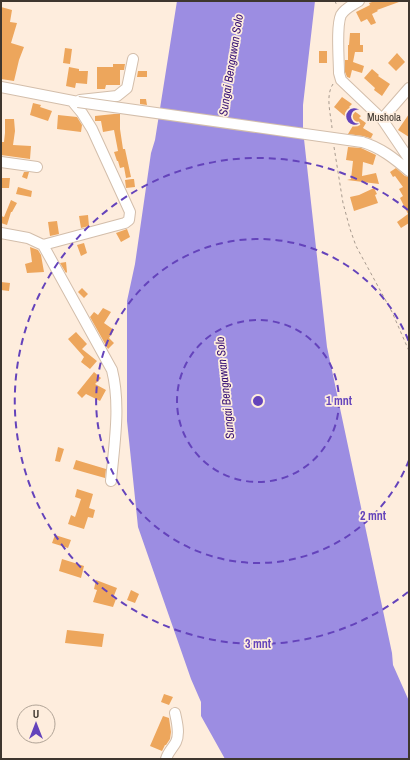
<svg xmlns="http://www.w3.org/2000/svg" width="410" height="760" font-family="'Archivo Narrow',sans-serif">
<style>
.water{fill:#9c8de2}
.building{fill:#eda65c}
.lines{fill:none;stroke-linecap:round;stroke-linejoin:round}
.minor-casing{stroke:#d3beab;stroke-width:12}
.path{stroke:#a89b8f;stroke-width:1;stroke-dasharray:3 3;stroke-linecap:butt}
.minor{stroke:#fff;stroke-width:10}
.minor-bridge-casing{stroke:#d3beab;stroke-width:12;stroke-linecap:butt}
.minor-bridge{stroke:#fff;stroke-width:10}
.ring{fill:none;stroke:#6443bb;stroke-width:2;stroke-dasharray:7 5}
.labels{text-anchor:middle;stroke-width:3.5;stroke-linejoin:round;paint-order:stroke}
.poi-label{font-size:11px;fill:#3e362e;stroke:#feeddd;text-anchor:start}
.water-label{font-size:12px;font-style:italic;fill:#330d73;stroke:#feeddd}
.centre{fill:#6443bb;stroke:#feeddd;stroke-width:2}
.ring-label{font-size:12px;text-anchor:middle;font-weight:bold;fill:#6443bb;stroke:#feeddd;stroke-width:3.5;stroke-linejoin:round;paint-order:stroke}
</style>
<rect width="100%" height="100%" fill="#feeddd"/>
<!-- water -->
<path class="water" d="M177,1H315L303,105V130L327,347L392,653L393,665L409,701V759H225L201,716V702L191,679L138,527L127,421V301L135,264L151,153L155,140Z"/>
<!-- building -->
<path class="building" d="M375,1L399,2L377,10L378,11L372,14L376,23L371,25L367,19L361,22L356,12L370,5L369,3Z
M1,7L12,10L10,22L17,23L11,43L24,47L19,60L14,81L1,79Z
M350,33H360V45H363V52H355L353,62L364,66L362,73L352,70L350,78L347,77L345,72V60H348V45H349Z
M65,48L72,49L70,64L63,63Z
M319,51H327V63H319Z
M397,53L405,62L396,71L388,63Z
M113,64H125L124,70H120V85H106L105,89H97V67H113Z
M69,67L79,69V71H88L87,84L76,83L75,88L66,86Z
M372,69L379,75L378,76L390,84L382,96L374,90L375,88L364,78Z
M138,71H147V77H137Z
M342,97L352,104L349,107L361,116L359,118L366,123L363,128L373,134L371,138L373,139L363,136L348,134L354,124L334,107Z
M140,99H146L147,105L140,104Z
M33,103L41,105L40,107L52,111L48,121L30,115Z
M114,114H120V129L123,149H125L131,177L126,178L124,167L120,168L118,161H117L114,152L118,151L114,130L103,132L101,121H95V116Z
M409,114V137L398,130Z
M58,115L77,117L82,125L81,132L57,129Z
M5,119H14L15,131L13,145L31,146L30,159L1,155V142H4L5,133Z
M348,147L361,148L376,155L373,165L363,162L362,176L376,173L379,184L347,180L351,179L353,161L346,160Z
M396,168L405,176L409,177V223L401,228L397,222L408,214L400,198L403,196L399,189L403,187L395,176L393,177L390,172Z
M24,172H29L27,179L22,177Z
M2,178H10L9,188H1Z
M132,179H134L135,187L126,188L125,180Z
M18,187L32,191L31,197L16,194Z
M374,188L377,194L375,195L378,203L354,211L350,197L359,195Z
M11,200L17,203L12,212H11L7,225L1,223V216L4,217Z
M88,215L89,226L81,228L79,216Z
M57,221L59,234L50,236L48,222Z
M127,229L130,237L121,242L116,233Z
M84,243L87,253L81,256L77,245Z
M30,247L38,250L41,255L44,272L27,273L25,264L32,262Z
M66,262L67,272L66,273L60,263Z
M1,282L10,283L9,291L1,290Z
M82,288L88,294L84,298L78,292Z
M103,308L111,312L104,323L114,330L109,338L114,343L108,349L90,317L94,312L98,315Z
M76,332L87,344L82,349L97,361L90,369L81,362L84,357L68,339Z
M94,372L101,378L95,384L106,390L100,401L86,394L82,398L77,393Z
M58,447L64,449L60,462L55,461Z
M76,460L106,469L105,478L73,469Z
M77,489L93,494L89,508L95,510L93,518L88,517L84,529L68,524L71,515L75,517L81,499L75,497Z
M55,535L71,540L68,548L52,543Z
M62,559L84,566L81,578L59,571Z
M96,580L117,588L113,598L116,599L113,607L93,602L97,590L94,589Z
M131,590L139,594L135,603L127,600Z
M67,630L104,634L102,647L65,643Z
M164,694L173,697L169,705L161,702Z
M163,716L169,718L171,732L170,739L166,745H165L162,751L150,746Z"/>
<g class="lines">
<defs>
<path id="minor" d="M359,1C353,5 345,8 341,15C336,26 339,60 339,73L341,80L382,119L409,159
M1,87L78,102
M80,100L117,96L127,88L133,59
M382,119L409,88
M362,142C380,147 395,159 409,171
M1,162L37,167
M1,233L28,238L43,245L125,223L129,220L130,212L92,129L82,113L72,101
M43,245L112,370C121,406 114,445 111,481
M166,759C168,752 173,748 176,742C180,734 177,722 175,713"/>
</defs>
<!-- minor casing -->
<use href="#minor" class="minor-casing"/>
<!-- path -->
<path class="path" d="M335,1L337,6
M332,128C331,115 325,96 333,84
M334,147L343,203L350,229L356,246L392,312L409,351"/>
<!-- minor -->
<use href="#minor" class="minor"/>
<defs>
<path id="minor-bridge" d="M78,102L362,142"/>
</defs>
<!-- minor-bridge casing -->
<use href="#minor-bridge" class="minor-bridge-casing"/>
<!-- minor-bridge -->
<use href="#minor-bridge" class="minor-bridge"/>
</g>
<!-- distance rings -->
<g class="ring">
<circle cx="258" cy="401" r="81"/>
<path d="M409 460A162 162 0 1 1 409 342"/>
<path d="M408 592A243 243 0 1 1 408 210"/>
</g>
<!-- icons -->
<defs>
<symbol id="mosque-bare" viewBox="-9 -9 18 18"><path d="M3.5-4.9A6 6 0 1 0 3.5 4.9A5 5 0 1 1 3.5-4.9Z" fill="#6443bb" stroke="#feeddd" stroke-width="2.5" paint-order="stroke"/></symbol>
</defs>
<g fill-rule="evenodd">
<use href="#mosque-bare" x="342" y="104" width="25" height="25"/>
</g>
<g class="labels">
<!-- poi labels -->
<g class="poi-label">
<text x="367" y="121">Mushola</text>
</g>
<!-- water labels -->
<g class="water-label">
<text transform="translate(231 65) rotate(-81)" y="4">Sungai Bengawan Solo</text>
<text transform="translate(225 388) rotate(-96)" y="4">Sungai Bengawan Solo</text>
</g>
</g>
<circle cx="258" cy="401" r="6" class="centre"/>
<g class="ring-label">
<text x="339" y="405">1 mnt</text>
<text x="373" y="520">2 mnt</text>
<text x="258" y="648">3 mnt</text>
</g>
<!-- border -->
<rect width="410" height="760" fill="none" stroke="#3e362e" stroke-width="4"/>
<!-- north arrow -->
<g transform="translate(36 724)"><circle r="19" fill="#feeddd" stroke="#b1a497"/>
<path d="M0-3L7 15L0 10L-7 15Z" fill="#6443bb"/>
<text y="-6" font-size="11" font-weight="bold" text-anchor="middle" fill="#3e362e">U</text>
</g>
</svg>
